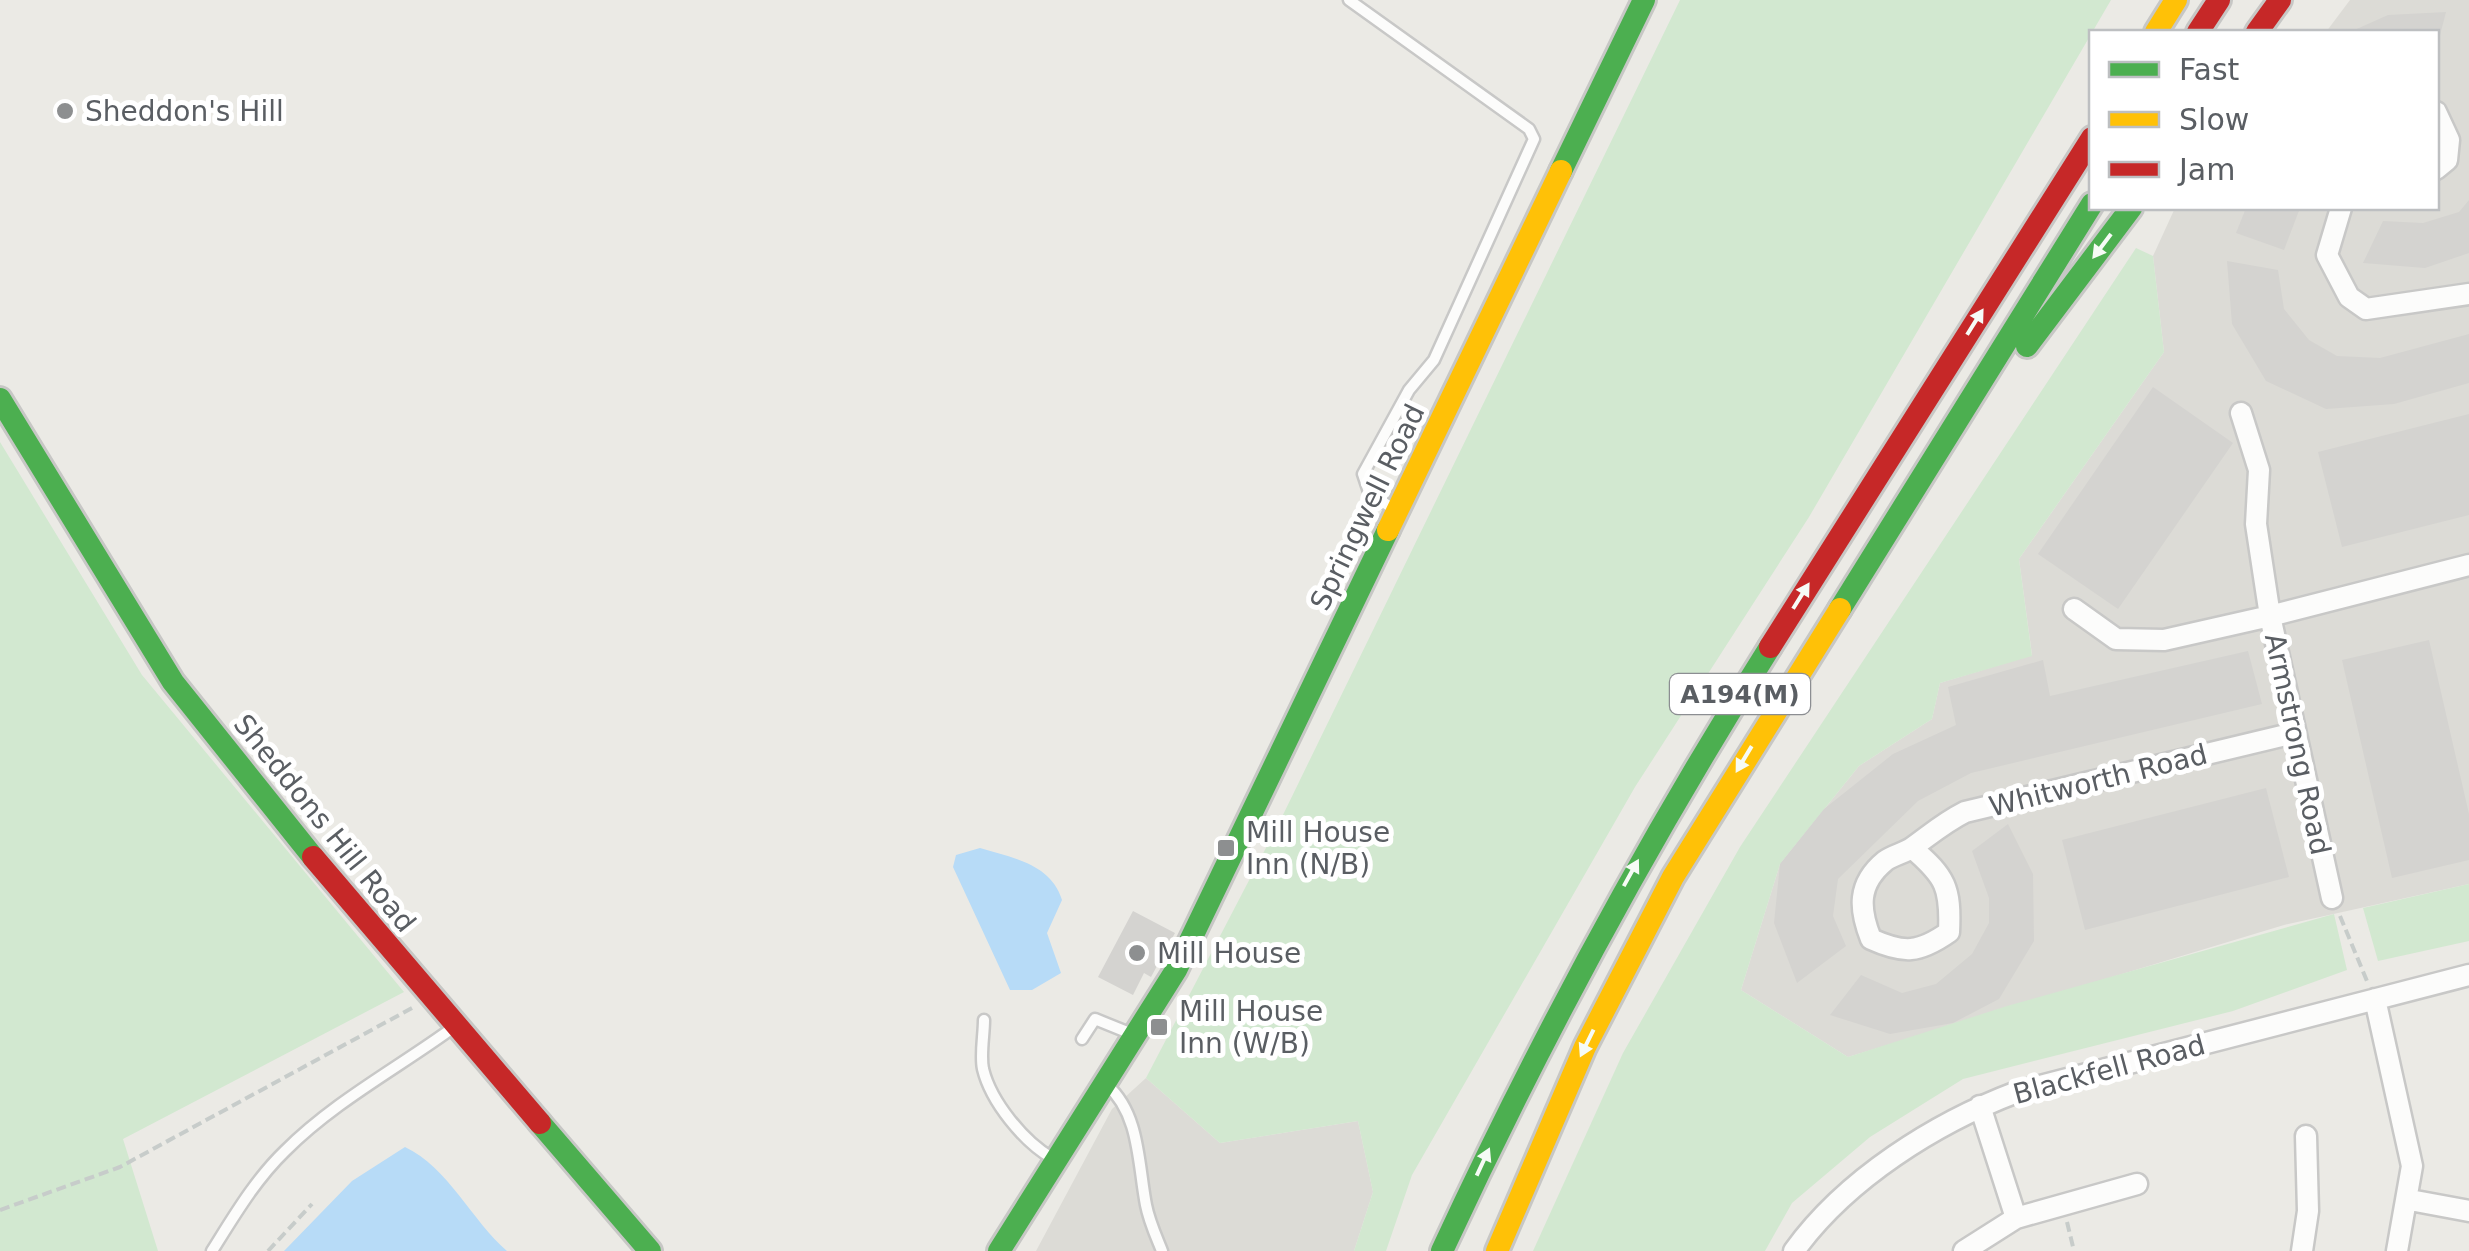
<svg xmlns="http://www.w3.org/2000/svg" width="2469" height="1251" font-family="'DejaVu Sans',sans-serif">
<style>
.industrial{fill:#dcdbd6}
.green{fill:#d2e8d0}
.water{fill:#b7dbf7}
.building{fill:#d4d3d0}
.lines{fill:none;stroke-linecap:round;stroke-linejoin:round}
.lane-casing{stroke:#c8c8c7;stroke-width:15}
.street-casing{stroke:#c8c8c7;stroke-width:25}
.fast-casing{stroke:#c7c7c5;stroke-width:28}
.slow-casing{stroke:#c7c7c5;stroke-width:28}
.jam-casing{stroke:#c7c7c5;stroke-width:28}
.path{stroke:#c7ccca;stroke-width:4;stroke-dasharray:10 5;stroke-linecap:butt}
.lane{stroke:#fcfcfb;stroke-width:10}
.street{stroke:#fcfcfb;stroke-width:20}
.fast{stroke:#4caf50;stroke-width:22}
.slow{stroke:#ffc107;stroke-width:22}
.jam{stroke:#c62828;stroke-width:22}
.oneway{fill:#f6fbf6}
.poi-dot{fill:#8d8f90;stroke:#fff;stroke-width:4}
.labels{text-anchor:middle;stroke-width:10;stroke-linejoin:round;paint-order:stroke}
.shield{fill:#fff;stroke:#8c8e92;stroke-width:2.5}
.shield-label{font-size:25px;font-weight:bold;fill:#5a5e63}
.poi-label{font-size:28px;fill:#5a5e63;stroke:#fff;text-anchor:start}
.street-label{font-size:28px;fill:#5a5e63;stroke:#fff}
</style>
<rect width="100%" height="100%" fill="#ebeae5"/>
<!-- industrial -->
<path class="industrial" d="M2350,0H2469V884L2284,925L1848,1057L1741,990L1780,864L1859,766L1932,719L1940,683L2032,655L2019,559L2164,352L2153,256L2175,208H2436V32H2326Z
M1146,1078L1220,1143L1358,1121L1373,1192L1354,1251H1036L1112,1109Z"/>
<!-- green -->
<path class="green" d="M1680,0H2111L1809,517L1635,787L1412,1175L1386,1251H1354L1373,1192L1358,1121L1220,1143L1146,1078L1280,821Z
M2136,248L2153,256L2164,352L2019,559L2032,656L1940,683L1932,719L1859,766L1780,864L1741,990L1848,1057L2007,1006L2334,914L2347,970L2233,1011L1963,1079L1870,1137L1792,1203L1765,1251H1533L1623,1053L1740,847Z
M0,442L142,675L404,992L123,1139L158,1251H0Z
M2469,884V941L2378,961L2363,908Z"/>
<!-- water -->
<path class="water" d="M980,848C1013,858 1051,864 1062,900L1047,933L1061,973L1032,990H1010L953,867L956,855Z
M405,1147C448,1167 472,1221 507,1251H284L352,1181Z"/>
<!-- building -->
<path class="building" d="M2446,12L2438,43L2436,32H2350L2388,15Z
M2469,200V253L2425,268L2363,263L2383,221L2423,223L2459,212Z
M2246,208H2300L2284,250L2236,233Z
M2227,261L2278,270L2284,309L2309,340L2337,356L2380,358L2469,334V383L2394,404L2326,409L2266,381L2232,324Z
M2153,387L2233,443L2118,609L2038,554Z
M2469,414V515L2342,547L2318,452Z
M2429,640L2469,814V860L2392,878L2342,660Z
M2248,651L2262,704L1971,773L1918,801L1838,879L1833,916L1846,946L1797,983L1774,923L1780,864L1824,809L1893,754L1956,725L1948,687L2043,660L2050,696Z
M2266,788L2289,877L2085,930L2062,840Z
M2008,824L2033,874L2034,941L1999,999L1953,1023L1890,1034L1830,1015L1861,975L1902,993L1936,984L1972,954L1989,923V898L1972,851Z
M1133,911L1175,933L1151,977L1144,973L1133,995L1098,977Z"/>
<g class="lines">
<defs>
<path id="lane" d="M1349,0L1529,129L1534,139L1434,360L1409,390L1363,474L1369,492L1396,511
M984,1020C984,1035 980,1055 983,1069C991,1102 1024,1142 1052,1158
M1082,1039L1095,1019L1132,1034
M1107,1085C1140,1114 1138,1164 1146,1205C1149,1221 1156,1236 1162,1251
M212,1251C234,1216 255,1180 285,1151C335,1101 398,1068 454,1027"/>
<path id="street" d="M2436,112L2449,140L2447,160L2436,169
M2341,208L2327,255L2349,297L2366,309L2469,294
M2074,609L2116,639L2164,640L2270,616L2256,524L2259,470L2241,413
M1912,848C1946,877 1951,888 1949,932C1919,953 1904,954 1871,939C1859,909 1857,884 1885,861C1893,855 1905,853 1913,847C1931,834 1945,822 1965,812L2294,733
M2332,898L2270,616L2469,565
M2375,999L2412,1166L2397,1251
M1980,1106L2016,1218
M2410,1200L2469,1211
M1794,1251C1846,1179 1935,1123 2017,1092L2469,975
M1964,1251L2016,1218L2137,1184
M2302,1251L2308,1211L2306,1136"/>
<path id="fast" d="M1561,171L1644,0
M2027,346L2131,208
M0,399L173,682L313,857
M1840,609L2092,204
M540,1123L650,1251
M999,1251L1176,970L1388,530
M1442,1251C1539,1042 1647,842 1770,647"/>
<path id="slow" d="M2156,32L2176,0
M1388,530L1561,171
M1497,1251L1585,1047L1673,877L1840,609"/>
<path id="jam" d="M2198,32L2219,0
M2257,32L2280,0
M1770,647L2092,138
M313,857L540,1123"/>
</defs>
<!-- lane casing -->
<use href="#lane" class="lane-casing"/>
<!-- street casing -->
<use href="#street" class="street-casing"/>
<!-- fast casing -->
<use href="#fast" class="fast-casing"/>
<!-- slow casing -->
<use href="#slow" class="slow-casing"/>
<!-- jam casing -->
<use href="#jam" class="jam-casing"/>
<!-- path -->
<path class="path" d="M2340,916L2367,981
M0,1210L120,1167L412,1008
M2067,1222L2074,1251
M268,1251L312,1204"/>
<!-- lane -->
<use href="#lane" class="lane"/>
<!-- street -->
<use href="#street" class="street"/>
<!-- fast -->
<use href="#fast" class="fast"/>
<!-- slow -->
<use href="#slow" class="slow"/>
<!-- jam -->
<use href="#jam" class="jam"/>
</g>
<!-- one-way arrows -->
<defs><path id="oneway-solid" d="M-6-.8H1V-3.2L6.5 0L1 3.2V.8H-6Z" transform="scale(2.5)"/></defs>
<g class="oneway">
<use href="#oneway-solid" transform="translate(2102 246) rotate(127)"/>
<use href="#oneway-solid" transform="translate(1975 322) rotate(-58)"/>
<use href="#oneway-solid" transform="translate(1801 596) rotate(-58)"/>
<use href="#oneway-solid" transform="translate(1744 759) rotate(121)"/>
<use href="#oneway-solid" transform="translate(1631 873) rotate(-61)"/>
<use href="#oneway-solid" transform="translate(1587 1043) rotate(116)"/>
<use href="#oneway-solid" transform="translate(1483 1162) rotate(-65)"/>
</g>
<!-- markers -->
<g class="poi-dot">
<circle cx="65" cy="111" r="10"/>
<rect x="1216" y="838" width="20" height="20" rx="5"/>
<circle cx="1137" cy="953" r="10"/>
<rect x="1149" y="1017" width="20" height="20" rx="5"/>
</g>
<g class="labels">
<!-- shield labels -->
<rect class="shield" x="1670" y="674" width="140" height="40" rx="8"/>
<g class="shield-label">
<text x="1740" y="703">A194(M)</text>
</g>
<!-- poi labels -->
<g class="poi-label">
<text x="85" y="121">Sheddon's Hill</text>
<text x="1246" y="842">Mill House<tspan x="1246" dy="32">Inn (N/B)</tspan></text>
<text x="1157" y="963">Mill House</text>
<text x="1179" y="1021">Mill House<tspan x="1179" dy="32">Inn (W/B)</tspan></text>
</g>
<!-- street labels -->
<g class="street-label">
<text transform="translate(1367 507) rotate(-64)" y="10">Springwell Road</text>
<text transform="translate(2298 744) rotate(78)" y="10">Armstrong Road</text>
<text transform="translate(2098 780) rotate(-14)" y="10">Whitworth Road</text>
<text transform="translate(325 823) rotate(51)" y="10">Sheddons Hill Road</text>
<text transform="translate(2109 1069) rotate(-15)" y="10">Blackfell Road</text>
</g>
</g>
<!-- legend -->
<rect x="2089" y="30" width="350" height="180" fill="#ffffff" stroke="#bdbfc1" stroke-width="2.5"/>
<rect x="2109" y="62" width="50" height="15" fill="#4caf50" stroke="#bdbfc1" stroke-width="2.5"/>
<text x="2179" y="80" font-size="30" fill="#5a5e63">Fast</text>
<rect x="2109" y="112" width="50" height="15" fill="#ffc107" stroke="#bdbfc1" stroke-width="2.5"/>
<text x="2179" y="130" font-size="30" fill="#5a5e63">Slow</text>
<rect x="2109" y="162" width="50" height="15" fill="#c62828" stroke="#bdbfc1" stroke-width="2.5"/>
<text x="2179" y="180" font-size="30" fill="#5a5e63">Jam</text>
</svg>
